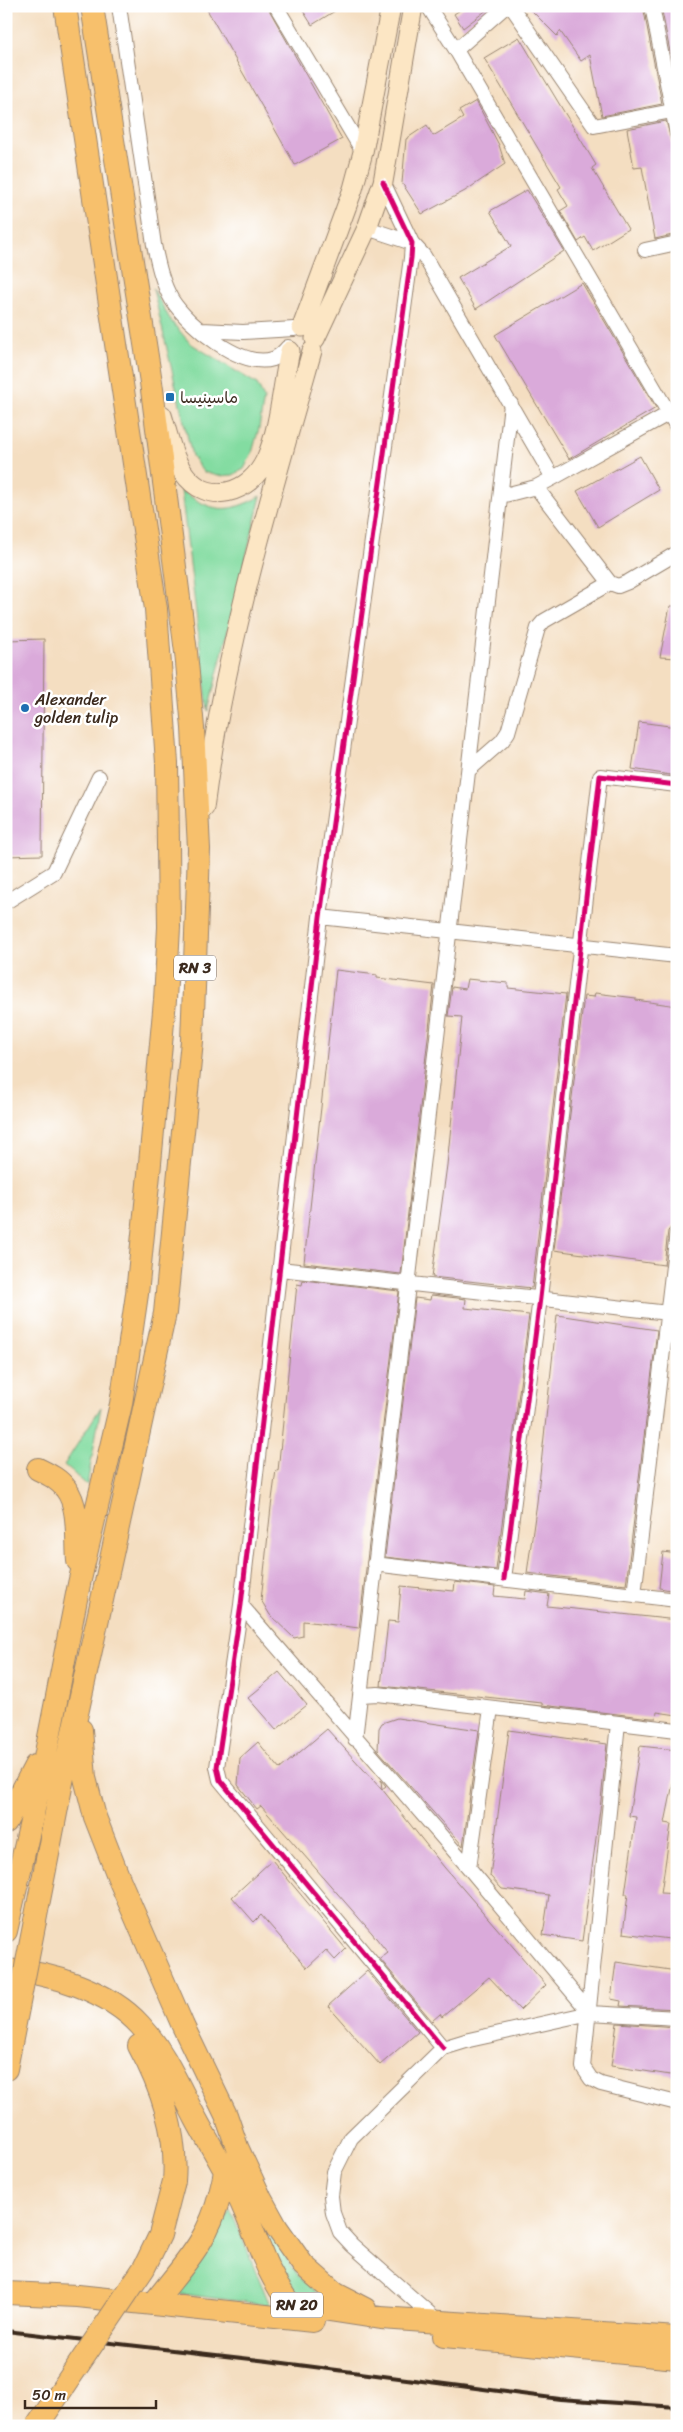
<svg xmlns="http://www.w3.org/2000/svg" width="683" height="2432" font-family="Sriracha,'Playpen Sans Arabic',sans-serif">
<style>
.green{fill:#83dca1;stroke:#5f8360}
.building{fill:#daaada}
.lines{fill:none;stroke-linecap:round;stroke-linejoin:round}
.minor-casing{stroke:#988470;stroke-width:16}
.secondary-casing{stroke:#988470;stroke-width:21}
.trunk-casing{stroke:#988470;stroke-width:24}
.minor{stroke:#fff;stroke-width:14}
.secondary{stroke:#fce6c4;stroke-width:19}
.trunk{stroke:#f7c06c;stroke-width:22}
.rail{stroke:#3b2a1e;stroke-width:4}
.trunk-bridge-casing{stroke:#988470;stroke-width:24;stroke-linecap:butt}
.trunk-bridge{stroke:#f7c06c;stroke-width:22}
.cycleway-casing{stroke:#fff;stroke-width:8}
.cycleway{stroke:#d6006c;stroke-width:5}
.poi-dot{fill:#1f6fb2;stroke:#fff;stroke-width:2}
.labels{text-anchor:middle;stroke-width:5;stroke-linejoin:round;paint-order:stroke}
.shield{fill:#fff;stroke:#766a62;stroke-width:1}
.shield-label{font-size:15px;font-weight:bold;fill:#3b2a1e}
.poi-label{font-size:16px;fill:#3b2a1e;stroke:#fff;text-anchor:start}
</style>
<rect width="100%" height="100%" fill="#fff"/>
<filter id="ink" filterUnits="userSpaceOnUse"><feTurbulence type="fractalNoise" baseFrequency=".02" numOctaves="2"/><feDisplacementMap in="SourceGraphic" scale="10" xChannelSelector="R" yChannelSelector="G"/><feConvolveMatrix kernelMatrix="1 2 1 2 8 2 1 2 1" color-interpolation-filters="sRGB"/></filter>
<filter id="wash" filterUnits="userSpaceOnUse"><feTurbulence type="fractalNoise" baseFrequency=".0096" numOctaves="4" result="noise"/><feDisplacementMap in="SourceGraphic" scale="20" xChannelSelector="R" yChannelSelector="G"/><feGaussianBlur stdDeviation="1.12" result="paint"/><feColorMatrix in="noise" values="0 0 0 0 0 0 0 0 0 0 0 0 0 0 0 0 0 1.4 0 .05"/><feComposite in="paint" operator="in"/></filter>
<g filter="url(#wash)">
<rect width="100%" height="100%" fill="#f4dec1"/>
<!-- green -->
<path class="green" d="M153,289L171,321L190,343L257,384L264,398L259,428L252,453L244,469L233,475L218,476L203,472L192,456Z
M181,490C213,513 227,514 261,496L208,711Z
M101,1407L87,1485L64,1465Z
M230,2209L270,2305L173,2293C195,2266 216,2241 230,2209Z
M259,2215L299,2277L328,2303L302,2300C281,2274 271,2245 259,2215Z"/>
<g id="blocks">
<!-- building -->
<path class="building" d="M205,6H267L342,139L295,165Z
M300,6H343L312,25Z
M466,6H492L463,28L454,14Z
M527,6H643L662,104L602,116L590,55L581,61L560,31L557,36Z
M661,6H677V87Z
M519,37L596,165L592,168L628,229L593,251L585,237L578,242L560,211L568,206L558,189L561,187L484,58Z
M476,101L499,145L505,164L465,191L422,214L402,183L406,139L427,125L433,136L463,118L459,111Z
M666,121L677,160V234L655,239L642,167L634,168L627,129Z
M527,190L564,251L476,309L458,278L511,246L490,211Z
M582,283L656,408L569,459L495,335Z
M640,456L659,490L598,527L577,491Z
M670,606H677V658L660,657Z
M44,639L42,855L6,856V640Z
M639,722L677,727V776L632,769Z
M336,970L377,975V978L434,985L401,1274L304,1263Z
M467,979L508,983V988L566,994L532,1288L432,1277L447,1165L462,1017L448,1016L452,987L465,989Z
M595,993L636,998V1000L677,1006V1201L674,1224L668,1231L664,1265L554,1250L584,996L594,997Z
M303,1280L399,1291L359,1628L303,1621V1636L294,1638L270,1615L261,1600L271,1507L276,1470L278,1471L297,1284L302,1285Z
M431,1295L466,1299L465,1308L529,1315L496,1570L385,1557L415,1298L430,1300Z
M557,1315L657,1330L626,1585L527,1573L537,1502Z
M663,1552L677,1554V1591L659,1588Z
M455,1582L495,1587L494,1596L525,1599L526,1591L549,1594L547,1606L677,1620V1715L657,1712L656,1718H651L542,1705V1703L381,1686L388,1621L398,1622L401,1586L454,1591Z
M279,1672L307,1705L276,1730L248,1698Z
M397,1718L479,1730L463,1846L378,1750L379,1728L382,1723Z
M327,1729L382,1790L381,1780L386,1786L382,1789L444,1867L546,1985L520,2010L489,1977L442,2017L440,2014L432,2021L380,1959L388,1953L372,1933L261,1806L257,1809L238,1785L240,1758L258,1742L280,1769Z
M509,1730L607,1744L600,1809L582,1941L543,1935L549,1895L502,1889L490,1876Z
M640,1746L677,1750V1764L665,1823L671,1824L661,1893L677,1894V1940L623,1933L628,1894H625L636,1817L629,1816Z
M272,1860L346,1949L335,1960L326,1950L307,1968L261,1915L254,1922L232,1897Z
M616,1962L677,1971V2009L620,2006L621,2001L611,1999Z
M367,1971L418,2032L380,2065L328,2006Z
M617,2023L677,2027V2076L611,2066Z"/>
</g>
</g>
<g filter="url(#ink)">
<use href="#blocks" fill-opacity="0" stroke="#988470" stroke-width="1"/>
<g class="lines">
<defs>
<path id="minor" d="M119,6L154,245C158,264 162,283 172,300C188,325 241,369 273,359C279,357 283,352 288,347
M276,6L363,152
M428,6L456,50L677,427
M511,6L594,126L672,111
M652,6L677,134
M456,50L506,6
M383,182L412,243L411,258L320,917L241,1605L217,1767L220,1780L443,2048
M367,228L412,243L424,256L553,478
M645,250L677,243
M202,330L243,332L294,329
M536,487L610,583L618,586L628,582L677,553
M501,496L536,487L553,478L668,414L676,412
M470,769L502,741L508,732L538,628L544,621L610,583
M6,902L54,872L99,777
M320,917L677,956
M280,1269L677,1314
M374,1564L677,1600
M504,1579L540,1298L600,776L677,785
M634,1595L677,1232
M241,1605L469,1868L590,2013
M361,1695L378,1694L677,1730
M618,1723L583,2067L591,2079L601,2084L677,2103
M355,1739L511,404
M469,1868L491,1708
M438,2321L352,2245L340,2232L333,2213L331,2196L334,2172L351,2138L443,2048L469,2040L590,2013L677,2018"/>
<path id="secondary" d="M302,327L353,189L363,152L391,6
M315,339L367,228L383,182L413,6
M162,415C168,434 172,456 183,472C207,507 250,494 266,459C280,427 282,386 290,351
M204,808C224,653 269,501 312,351"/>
<path id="trunk" d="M38,1469C48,1474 59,1479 66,1489C80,1507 76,1539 78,1561
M81,1730L85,1778L95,1817L120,1881L183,2026L226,2115L237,2147L261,2199L277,2228L303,2265L336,2294L365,2309
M6,1822L35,1766
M35,1921L62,1782L165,1313L192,1041L197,908L199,849L193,728L186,652L151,382L92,6
M6,1931L41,1778L79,1584L121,1404L137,1294L149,1174L165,1000L169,927L167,763L156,609L65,6
M6,1970C51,1972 109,1991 140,2025C165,2052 179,2087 196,2119C212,2149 231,2178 244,2209C260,2246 265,2271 290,2304L381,2318L677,2338
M139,2046C161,2086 178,2135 174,2181
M6,2069L18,2008
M6,2293L78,2296L313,2321
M154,2303C183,2265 208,2242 220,2194C222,2185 225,2176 225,2167
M444,2336L677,2358"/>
</defs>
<!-- minor casing -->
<use href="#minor" class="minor-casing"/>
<!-- secondary casing -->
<use href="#secondary" class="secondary-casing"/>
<!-- trunk casing -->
<use href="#trunk" class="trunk-casing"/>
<!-- minor -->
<use href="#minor" class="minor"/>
<!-- secondary -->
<use href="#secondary" class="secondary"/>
<!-- trunk -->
<use href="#trunk" class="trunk"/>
<!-- rail -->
<path class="rail" d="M6,2331L268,2361L560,2399L677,2407"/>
<defs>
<path id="trunk-bridge" d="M18,2008L35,1921
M37,2426L144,2268L160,2235L174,2181"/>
</defs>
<!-- trunk-bridge casing -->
<use href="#trunk-bridge" class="trunk-bridge-casing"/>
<!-- trunk-bridge -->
<use href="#trunk-bridge" class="trunk-bridge"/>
<defs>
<path id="cycleway" d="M383,182L412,243L411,258L320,917L241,1605L217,1767L220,1780L443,2048
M504,1579L540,1298L600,776L677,785"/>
</defs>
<!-- cycleway casing -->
<use href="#cycleway" class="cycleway-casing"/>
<!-- cycleway -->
<use href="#cycleway" class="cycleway"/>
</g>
</g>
<!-- markers -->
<g class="poi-dot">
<rect x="165" y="392" width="10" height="10" rx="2.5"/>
<circle cx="25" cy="708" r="5"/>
</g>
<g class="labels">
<!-- shield labels -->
<g class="shield">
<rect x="174" y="955.5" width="42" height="25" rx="4"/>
<rect x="271" y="2292.5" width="52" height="25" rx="4"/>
</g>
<g class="shield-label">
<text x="195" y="973">RN 3</text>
<text x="297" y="2310">RN 20</text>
</g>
<!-- poi labels -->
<g class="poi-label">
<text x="180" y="403">ماسينيسا</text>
<text x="35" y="705">Alexander<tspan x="35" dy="18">golden tulip</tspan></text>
</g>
</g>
<!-- margin -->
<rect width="683" height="2432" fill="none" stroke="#fff" stroke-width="25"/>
<!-- scale -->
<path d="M25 2400v8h131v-8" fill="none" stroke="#3b2a1e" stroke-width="2.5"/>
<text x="32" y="2400" font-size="15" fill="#3b2a1e" stroke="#ffffff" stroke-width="4" paint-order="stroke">50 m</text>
</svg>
